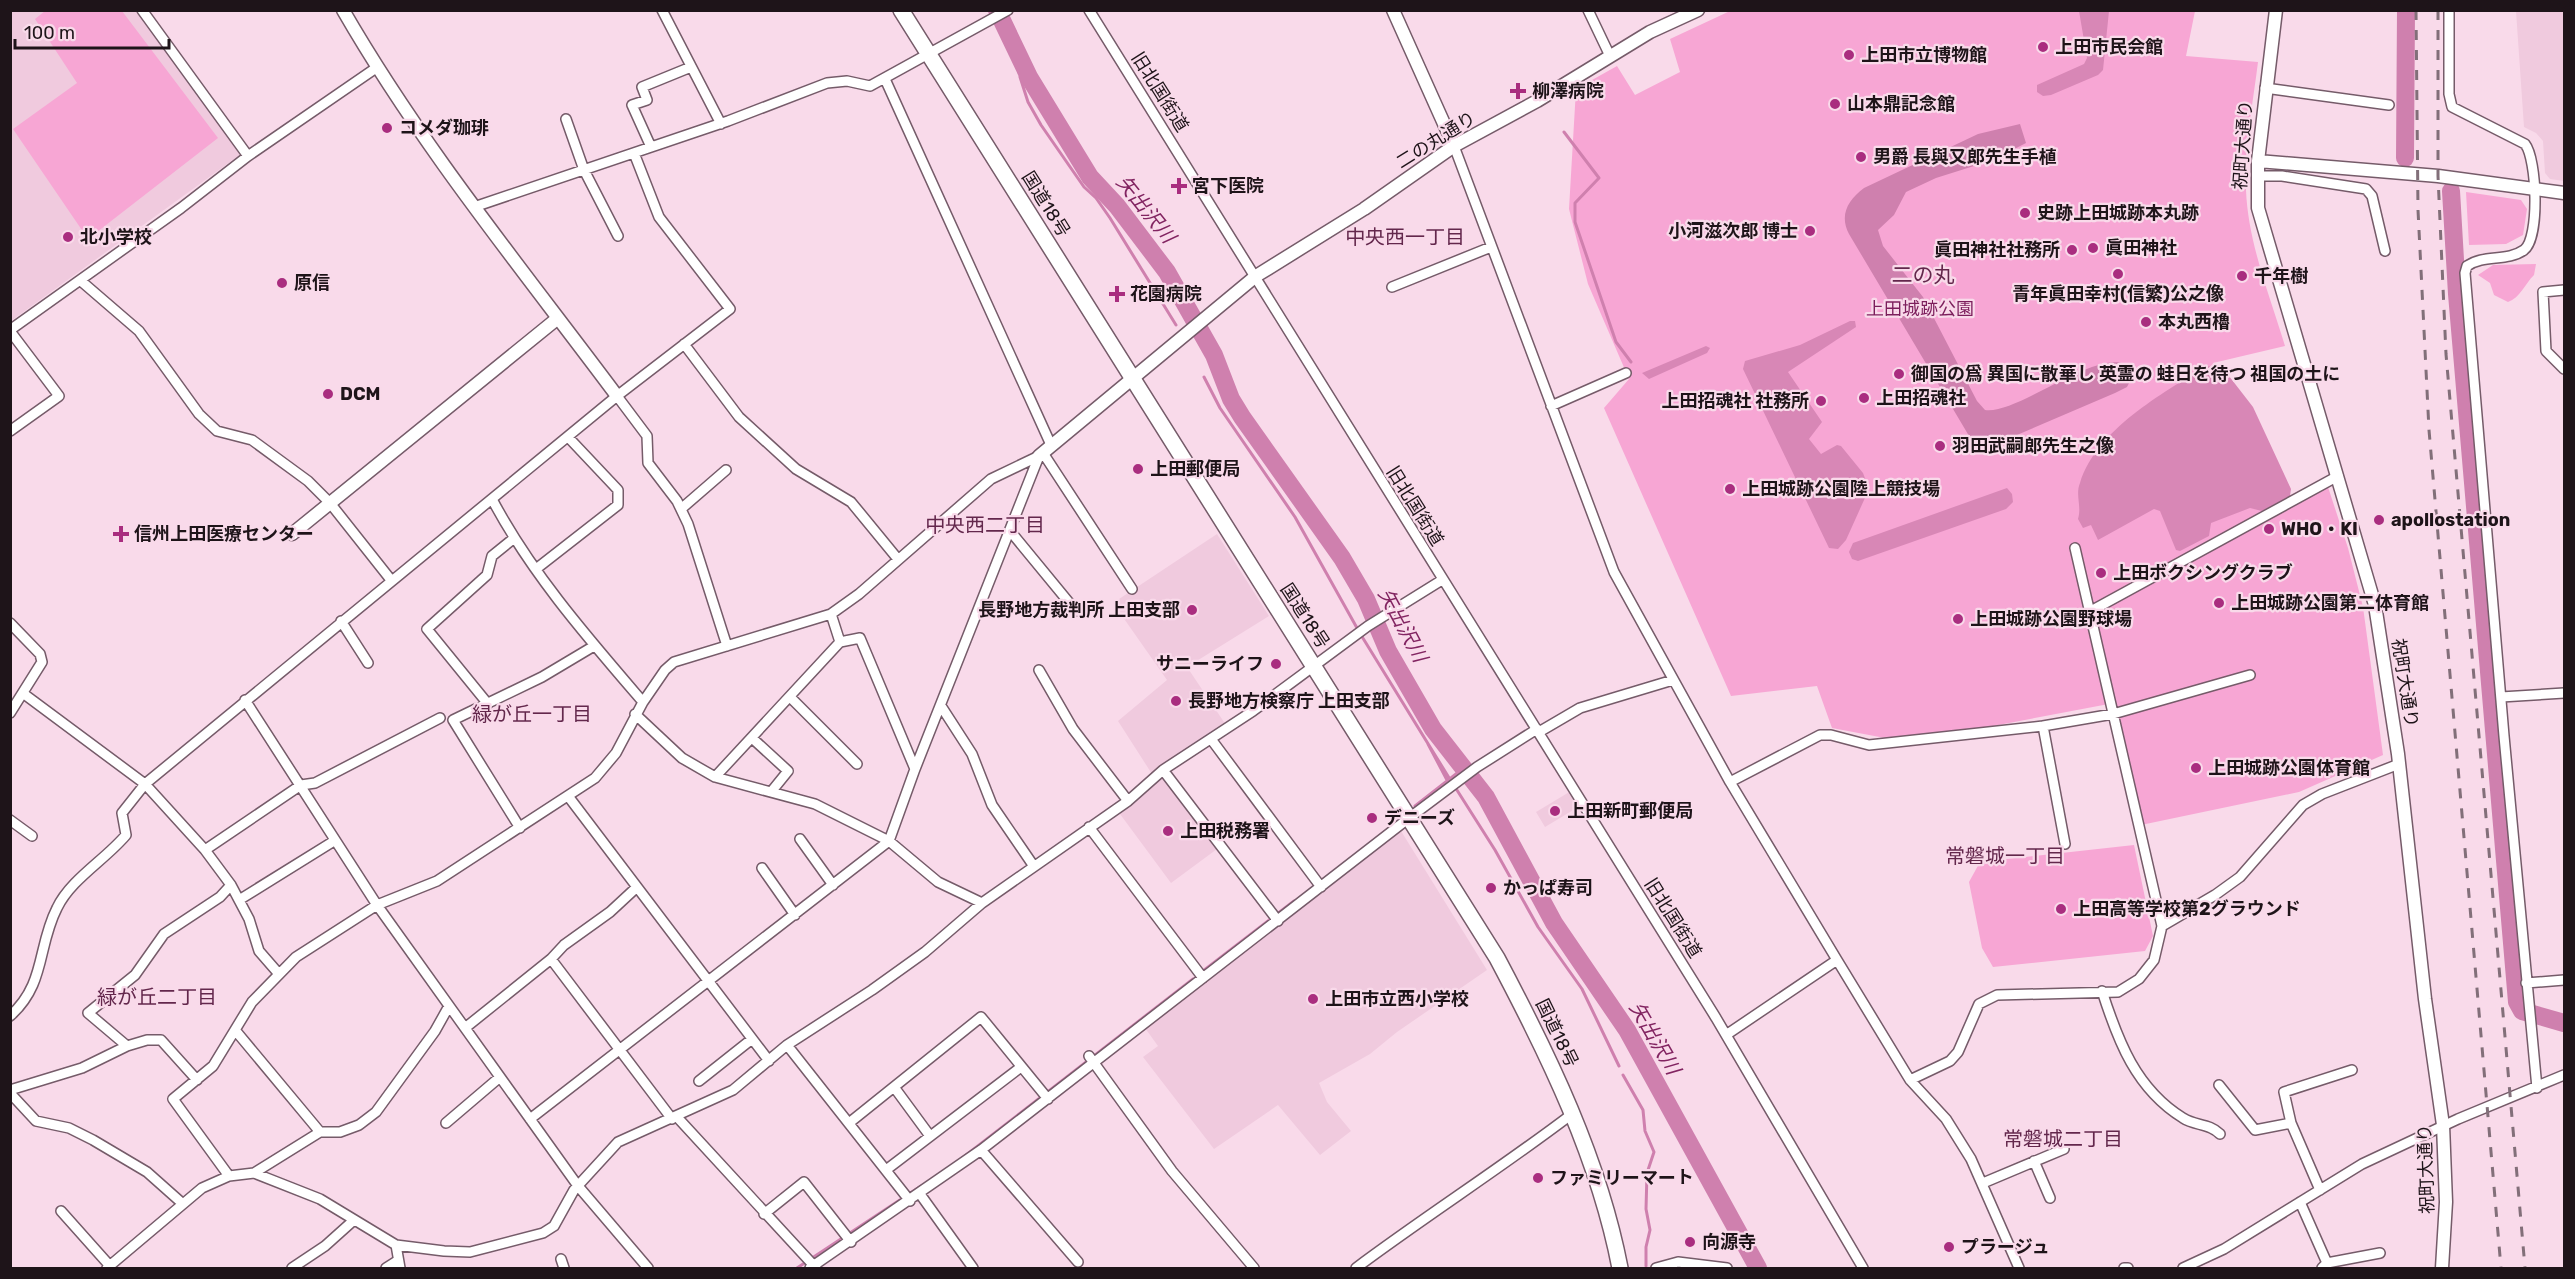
<svg xmlns="http://www.w3.org/2000/svg" width="2575" height="1279" font-family="Rubik,'Noto Sans JP',sans-serif">
<style>
.built{fill:#f0cade}
.green{fill:#f7a6d4}
.forest{fill:#d887b6}
.water{fill:#cf80ae}
.lines{fill:none;stroke-linecap:round;stroke-linejoin:round}
.stream{stroke:#cf80ae;stroke-width:3}
.river{stroke:#cf80ae;stroke-width:18}
.minor-casing{stroke:#755b69;stroke-width:12}
.tertiary-casing{stroke:#755b69;stroke-width:15}
.trunk-casing{stroke:#755b69;stroke-width:18}
.minor{stroke:#fff;stroke-width:9}
.tertiary{stroke:#fff;stroke-width:12}
.trunk{stroke:#fff;stroke-width:15}
.rail{stroke:#826f79;stroke-width:3;stroke-dasharray:10 10;stroke-linecap:butt}
.poi-dot{fill:#a92d7f;stroke:#f9daea;stroke-width:2}
.labels{text-anchor:middle;stroke-width:4.5;stroke-linejoin:round;paint-order:stroke}
.poi-label{font-size:18px;font-weight:bold;fill:#1e1419;stroke:#f9daea;text-anchor:start}
.street-label{font-size:18px;fill:#1e1419;stroke:#f9daea}
.park-label{font-size:18px;fill:#7c1e5c;stroke:#f9daea}
.water-label{font-size:20px;font-style:italic;fill:#822461;stroke:#f9daea}
.neighbourhood-label{font-size:20px;fill:#63274c;stroke:#f9daea}
.quarter-label{font-size:21px;fill:#63274c;stroke:#f9daea}
</style>
<rect width="100%" height="100%" fill="#f9daea"/>
<!-- built -->
<path class="built" d="M11,11H137L241,154L11,321Z
M2516,11H2564V181L2550,179L2545,173L2543,141L2536,133L2524,127Z
M1217,534L1269,616L1187,667L1226,725L1152,774L1118,721L1167,680L1113,603Z
M1164,777L1217,849L1171,883L1120,814Z
M1571,791L1580,806L1545,827L1536,812Z
M1401,831L1487,970L1397,1032L1370,1054L1319,1083L1327,1102L1351,1131L1320,1155L1278,1105L1214,1149L1143,1057L1158,1046L1145,1028Z"/>
<!-- green -->
<path class="green" d="M122,11L218,138L88,239L13,129L77,83L35,19L45,11Z
M1730,11H2195L2186,56L2258,62C2253,103 2244,148 2246,190C2248,243 2270,296 2285,346L2213,363L2252,411L2292,504L2328,487L2348,548L2363,607L2383,755L2299,792L2141,825L2114,703L1930,738H1885L1832,728L1817,686L1731,696L1604,408L1629,379L1588,284L1569,209L1576,89L1617,66L1635,95L1680,72L1670,39Z
M2466,192L2521,200L2527,209L2523,235L2506,244L2469,245Z
M2536,264L2534,275C2524,285 2520,298 2508,302L2494,295L2490,283L2478,275L2493,265Z
M2134,845L2153,936L2145,951L1993,967L1982,948L1969,882L1980,862Z"/>
<!-- forest -->
<path class="forest" d="M2079,11H2109L2103,70L2098,75L2051,95L2043,96L2037,92V85L2084,64L2087,58Z
M1850,321H1855L1856,327L1788,372L1822,422L1809,439L1821,454L1837,445L1841,446L1863,473L1869,489L1846,540L1838,549L1829,548L1743,369L1745,361L1800,345Z
M1706,346L1710,348L1707,353L1649,379L1642,373Z
M2206,366L2222,367L2253,407L2291,489L2290,496L2262,511L2250,508L2211,523L2209,536L2180,551L2176,550L2160,511L2154,509L2098,540L2091,525L2083,528L2078,519C2082,506 2075,495 2080,483C2097,429 2162,394 2206,366Z
M2007,488L2012,494L2013,502L2006,509L1858,561L1852,559L1849,552L1853,543Z"/>
<!-- water -->
<path class="water" d="M2020,124L2026,143L1993,160L1936,178L1906,192L1894,215L1878,230L1883,246L1923,297L1977,401L1985,410C2016,415 2093,351 2125,364L2132,377L2127,387L2115,393L1984,449L1975,446L1849,234C1839,215 1848,200 1864,188L1978,134Z"/>
<g class="lines">
<!-- stream -->
<path class="stream" d="M1024,67L1020,77L1028,102L1041,125L1084,187L1096,198L1110,218L1176,325
M1564,132L1599,178L1575,203V222L1616,342L1631,362
M1204,377L1220,408L1295,517L1357,628
M1361,635L1451,781
M1428,744L1447,780
M1455,787L1495,850L1538,927L1582,989L1619,1066
M1415,806L1465,767
M1203,971L1294,901
M1623,1075L1643,1110L1645,1131L1654,1152L1647,1173L1646,1209L1650,1230L1646,1247V1266
M961,1159L1193,979
M797,1268L921,1186"/>
<!-- river -->
<path class="river" d="M997,10L1029,77L1090,177L1117,206L1167,272L1214,355L1231,399L1242,417L1342,558L1366,599L1388,651L1433,729L1486,797L1554,923L1627,1030L1758,1268
M2405,158L2406,10
M2451,191L2457,294L2517,1002L2522,1011L2564,1023"/>
<defs>
<path id="minor" d="M142,10L248,156
M662,10L721,124
M1089,10L1716,1018L1863,1268
M1588,10L1610,56
M2449,10V94L2452,107L2525,144C2537,159 2540,238 2524,250C2507,262 2484,254 2467,266L2465,273L2504,736L2537,1088
M885,79L1051,445
M2265,88L2389,105
M566,119L584,170L618,236
M1454,146L1614,572L1730,782L1837,960L1910,1080L1946,1119L1971,1159L2019,1268
M651,147L632,105L647,100L642,87L691,67
M2258,176H2282L2366,189L2372,196L2385,251
M474,207L728,121L827,83L847,81L870,86L1008,10
M81,281L139,331L199,414L217,431L252,440L308,481L330,503L391,580
M1392,287L1491,247
M2564,290L2543,292L2546,351L2564,369
M10,330L181,208L248,156L376,68
M10,331L59,396L10,431
M684,344L739,417L796,469L851,502L897,558
M617,396L647,436L648,463L677,501L688,524L727,646
M1551,406L1626,373
M1043,453L1132,589
M492,499C531,573 588,638 643,702
M681,509L726,470
M1011,532L1076,611
M536,569L618,505V490L568,437
M2089,612L2338,476
M831,614L840,642
M341,621L368,663
M10,623L40,654L42,662L10,713
M1039,670L1073,729L1128,801
M24,694L145,784L205,850L231,885L249,919L259,951L279,974
M2501,697L2564,693
M791,698L857,764
M245,700L377,905L578,1186L648,1268
M488,704L427,629L487,575L492,556L513,539
M941,706L972,754L992,805L1033,865
M635,714L682,758L715,777L815,804L889,841L938,882L982,903
M2043,726L2065,844
M1539,732L1580,708L1673,680
M752,738L788,771L771,792
M1211,739L1321,887
M1163,770L1278,921
M715,777L840,642L860,638L915,769
M1730,782L1820,735H1831L1869,745L2043,726L2113,714L2250,675
M568,796L769,1061
M10,820L32,836
M1089,827L1203,978
M520,828L453,720L542,677L594,646
M800,839L833,885
M205,850L301,785L315,783L440,718
M762,868L795,915
M239,900L334,841
M2162,926L2215,895L2240,877L2303,805L2322,794L2399,764
M551,959L672,1119
M2526,983L2564,980
M2102,991C2118,1041 2136,1089 2183,1118C2195,1126 2209,1123 2220,1134
M10,1016C46,984 37,947 57,908C71,879 105,860 126,835L122,813L145,784L617,396L730,309L659,217L634,153
M465,1028L551,959L564,945L610,912L637,887
M235,1030L320,1132
M1726,1035L1837,960
M787,1045L910,1201
M127,1046L88,1013L135,975L164,934L220,897L231,885
M1089,1056L1172,1171L1254,1268
M1910,1080L1950,1061L1958,1052L1979,1004L1997,995L2118,992L2139,979L2154,960L2162,926L2075,548
M699,1081L752,1039
M2219,1085L2255,1130L2291,1123
M894,1087L930,1136
M10,1090L82,1068L127,1046L147,1040H161L197,1080
M10,1093L36,1121L69,1128L93,1140L147,1172L183,1204
M677,1117L816,1268
M530,1119L889,841L915,769L1039,456
M446,1123L500,1077
M849,1123L981,1017L1048,1099
M981,1150L1078,1262
M2034,1161L2050,1198
M886,1170L1021,1067
M254,1173L320,1199L396,1245L444,1251L470,1252L543,1233L554,1226L574,1190L618,1142L733,1090L787,1045L872,990L925,952L982,903L1128,801L1163,770L1253,711L1368,626L1442,580
M229,1176L173,1099L213,1066L252,1002L296,957L377,905L437,881L595,778L616,753L643,702L665,670L674,662L831,614L859,594L991,479L1039,456
M1983,1183L2064,1149
M2320,1190L2291,1123L2284,1092L2352,1070
M920,1194L973,1268
M2300,1202L2327,1263
M61,1211L110,1266
M764,1214L804,1182L851,1242
M396,1245L400,1268
M561,1259L564,1268
M107,1268L202,1188L229,1176L254,1173L320,1132H340L359,1125L376,1112L435,1031L449,1006
M292,1268L325,1246L354,1220
M386,1268L397,1261
M810,1268L981,1150L1409,818L1477,767L1537,729
M1356,1268C1427,1215 1501,1168 1572,1114
M1656,1268L1678,1262L1727,1268
M2124,1268H2128
M2183,1268L2224,1249L2362,1164L2458,1119L2564,1075
M2322,1268L2327,1263L2380,1253"/>
<path id="tertiary" d="M343,10C422,147 523,270 617,396
M1393,10L1454,146
M2276,10L2258,161V208L2375,605L2398,754L2425,999L2443,1125L2446,1202L2442,1268
M2258,161L2438,176L2564,193
M1039,456L1256,276L1364,209L1454,146L1537,101L1650,32L1698,10
M292,534L558,318"/>
<path id="trunk" d="M901,10L1497,958C1549,1056 1599,1159 1620,1268"/>
</defs>
<!-- minor casing -->
<use href="#minor" class="minor-casing"/>
<!-- tertiary casing -->
<use href="#tertiary" class="tertiary-casing"/>
<!-- trunk casing -->
<use href="#trunk" class="trunk-casing"/>
<!-- minor -->
<use href="#minor" class="minor"/>
<!-- tertiary -->
<use href="#tertiary" class="tertiary"/>
<!-- trunk -->
<use href="#trunk" class="trunk"/>
<!-- rail -->
<path class="rail" d="M2416,10L2418,210L2429,430L2501,1268
M2438,10V176L2446,354L2525,1268"/>
</g>
<!-- markers -->
<g class="poi-dot">
<circle cx="2043" cy="47" r="6"/>
<circle cx="1849" cy="55" r="6"/>
<path d="M1515 82h6v6h6v6h-6v6h-6v-6h-6v-6h6z"/>
<circle cx="1835" cy="104" r="6"/>
<circle cx="387" cy="128" r="6"/>
<circle cx="1861" cy="157" r="6"/>
<path d="M1176 177h6v6h6v6h-6v6h-6v-6h-6v-6h6z"/>
<circle cx="2025" cy="213" r="6"/>
<circle cx="1810" cy="231" r="6"/>
<circle cx="68" cy="237" r="6"/>
<circle cx="2093" cy="248" r="6"/>
<circle cx="2072" cy="250" r="6"/>
<circle cx="2118" cy="274" r="6"/>
<circle cx="2242" cy="276" r="6"/>
<circle cx="282" cy="283" r="6"/>
<path d="M1114 285h6v6h6v6h-6v6h-6v-6h-6v-6h6z"/>
<circle cx="2146" cy="322" r="6"/>
<circle cx="1899" cy="374" r="6"/>
<circle cx="328" cy="394" r="6"/>
<circle cx="1864" cy="398" r="6"/>
<circle cx="1821" cy="401" r="6"/>
<circle cx="1940" cy="446" r="6"/>
<circle cx="1138" cy="469" r="6"/>
<circle cx="1730" cy="489" r="6"/>
<circle cx="2379" cy="520" r="6"/>
<circle cx="2269" cy="529" r="6"/>
<path d="M118 525h6v6h6v6h-6v6h-6v-6h-6v-6h6z"/>
<circle cx="2101" cy="573" r="6"/>
<circle cx="2219" cy="603" r="6"/>
<circle cx="1192" cy="610" r="6"/>
<circle cx="1958" cy="619" r="6"/>
<circle cx="1276" cy="664" r="6"/>
<circle cx="1176" cy="701" r="6"/>
<circle cx="2196" cy="768" r="6"/>
<circle cx="1555" cy="811" r="6"/>
<circle cx="1372" cy="818" r="6"/>
<circle cx="1168" cy="831" r="6"/>
<circle cx="1491" cy="888" r="6"/>
<circle cx="2061" cy="909" r="6"/>
<circle cx="1313" cy="999" r="6"/>
<circle cx="1538" cy="1178" r="6"/>
<circle cx="1690" cy="1242" r="6"/>
<circle cx="1949" cy="1247" r="6"/>
</g>
<g class="labels">
<!-- poi labels -->
<g class="poi-label">
<text x="2055" y="53">上田市民会館</text>
<text x="1861" y="61">上田市立博物館</text>
<text x="1532" y="97">柳澤病院</text>
<text x="1847" y="110">山本鼎記念館</text>
<text x="399" y="134">コメダ珈琲</text>
<text x="1873" y="163">男爵 長與又郎先生手植</text>
<text x="1192" y="192">宮下医院</text>
<text x="2037" y="219">史跡上田城跡本丸跡</text>
<text x="1798" y="237" text-anchor="end">小河滋次郎 博士</text>
<text x="80" y="243">北小学校</text>
<text x="2105" y="254">眞田神社</text>
<text x="2060" y="256" text-anchor="end">眞田神社社務所</text>
<text x="2254" y="282">千年樹</text>
<text x="294" y="289">原信</text>
<text x="1130" y="300">花園病院</text>
<text x="2118" y="300" text-anchor="middle">青年眞田幸村(信繁)公之像</text>
<text x="2158" y="328">本丸西櫓</text>
<text x="1911" y="380">御国の爲 異国に散華し 英霊の 蛙日を待つ 祖国の土に</text>
<text x="340" y="400">DCM</text>
<text x="1876" y="404">上田招魂社</text>
<text x="1809" y="407" text-anchor="end">上田招魂社 社務所</text>
<text x="1952" y="452">羽田武嗣郎先生之像</text>
<text x="1150" y="475">上田郵便局</text>
<text x="1742" y="495">上田城跡公園陸上競技場</text>
<text x="2391" y="526">apollostation</text>
<text x="2281" y="535">WHO・KI</text>
<text x="134" y="540">信州上田医療センター</text>
<text x="2113" y="579">上田ボクシングクラブ</text>
<text x="2231" y="609">上田城跡公園第二体育館</text>
<text x="1180" y="616" text-anchor="end">長野地方裁判所 上田支部</text>
<text x="1970" y="625">上田城跡公園野球場</text>
<text x="1264" y="670" text-anchor="end">サニーライフ</text>
<text x="1188" y="707">長野地方検察庁 上田支部</text>
<text x="2208" y="774">上田城跡公園体育館</text>
<text x="1567" y="817">上田新町郵便局</text>
<text x="1384" y="824">デニーズ</text>
<text x="1180" y="837">上田税務署</text>
<text x="1503" y="894">かっぱ寿司</text>
<text x="2073" y="915">上田高等学校第2グラウンド</text>
<text x="1325" y="1005">上田市立西小学校</text>
<text x="1550" y="1184">ファミリーマート</text>
<text x="1702" y="1248">向源寺</text>
<text x="1961" y="1253">プラージュ</text>
</g>
<!-- street labels -->
<g class="street-label">
<text transform="translate(1160 92) rotate(58)" y="6">旧北国街道</text>
<text transform="translate(1436 140) rotate(-32)" y="6">二の丸通り</text>
<text transform="translate(2243 145) rotate(-86)" y="6">祝町大通り</text>
<text transform="translate(1046 204) rotate(58)" y="6">国道18号</text>
<text transform="translate(1415 506) rotate(58)" y="6">旧北国街道</text>
<text transform="translate(1305 616) rotate(57)" y="6">国道18号</text>
<text transform="translate(2405 683) rotate(81)" y="6">祝町大通り</text>
<text transform="translate(1673 918) rotate(58)" y="6">旧北国街道</text>
<text transform="translate(1557 1033) rotate(64)" y="6">国道18号</text>
<text transform="translate(2426 1169) rotate(-92)" y="6">祝町大通り</text>
</g>
<!-- park labels -->
<g class="park-label">
<text x="1920" y="315">上田城跡公園</text>
</g>
<!-- water labels -->
<g class="water-label">
<text transform="translate(1146 209) rotate(51)" y="7">矢出沢川</text>
<text transform="translate(1403 625) rotate(62)" y="7">矢出沢川</text>
<text transform="translate(1655 1038) rotate(60)" y="7">矢出沢川</text>
</g>
<!-- neighbourhood labels -->
<g class="neighbourhood-label">
<text x="1405" y="244">中央西一丁目</text>
<text x="985" y="532">中央西二丁目</text>
<text x="532" y="721">緑が丘一丁目</text>
<text x="2005" y="863">常磐城一丁目</text>
<text x="157" y="1004">緑が丘二丁目</text>
<text x="2063" y="1146">常磐城二丁目</text>
</g>
<!-- quarter labels -->
<g class="quarter-label">
<text x="1923" y="282">二の丸</text>
</g>
</g>
<!-- border -->
<rect width="2575" height="1279" fill="none" stroke="#1e1419" stroke-width="24"/>
<!-- scale -->
<path d="M15 39v9h154v-9" fill="none" stroke="#1e1419" stroke-width="3"/>
<text x="24" y="39" font-size="18" fill="#1e1419" stroke="#f9daea" stroke-width="4.5" paint-order="stroke">100 m</text>
</svg>
